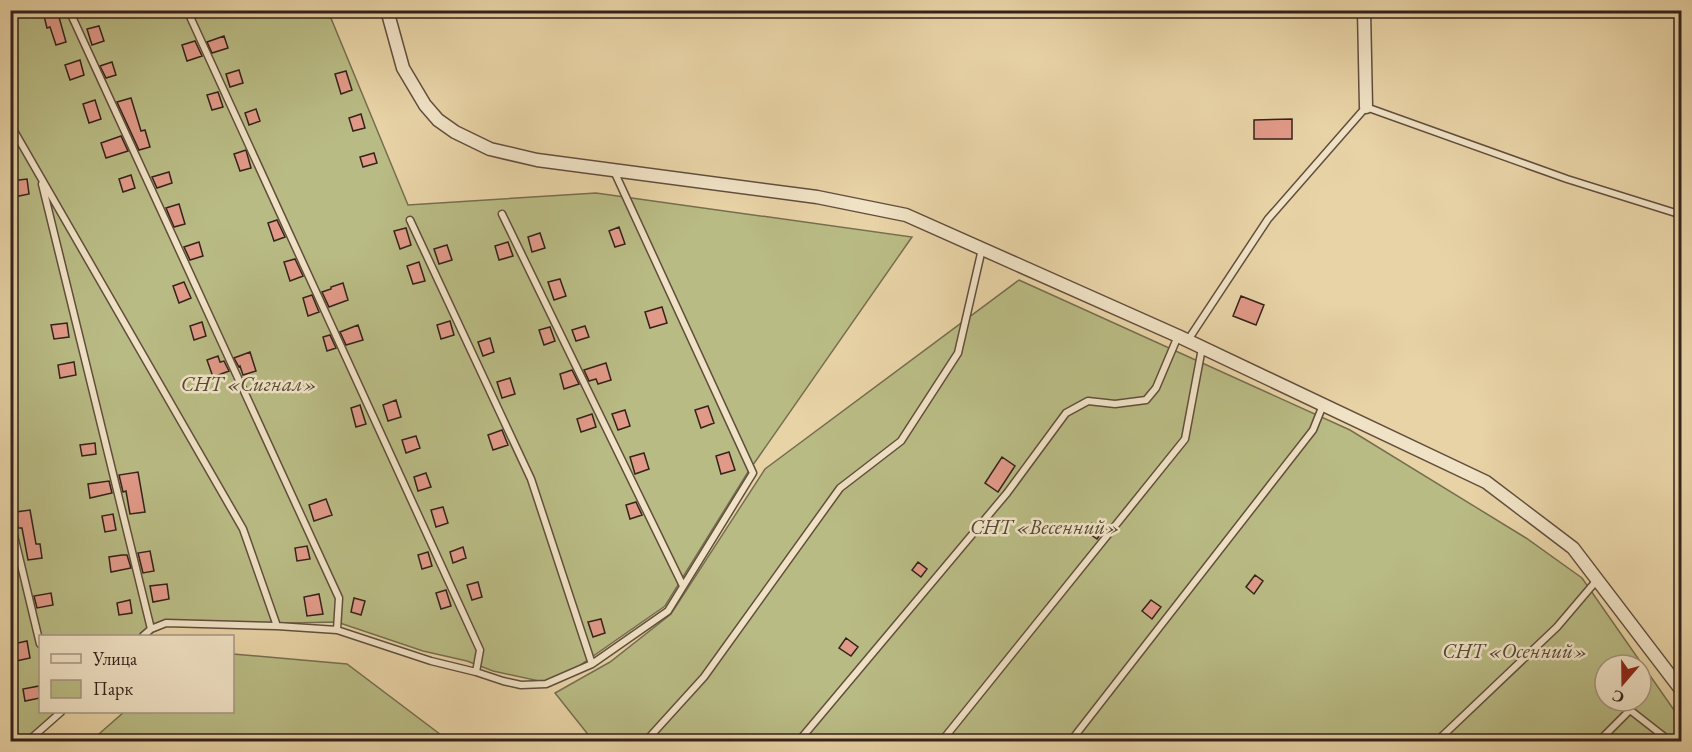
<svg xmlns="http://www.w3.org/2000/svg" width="1692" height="752" font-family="'EB Garamond',serif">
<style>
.green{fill:#b9bb84;stroke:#766e50;stroke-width:1.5;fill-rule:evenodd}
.building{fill:#e19a88;stroke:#34221b;stroke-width:1.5}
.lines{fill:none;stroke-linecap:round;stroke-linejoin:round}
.lane-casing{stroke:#614e3e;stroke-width:9}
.street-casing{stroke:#614e3e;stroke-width:15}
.lane{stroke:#f0e2c5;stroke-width:6}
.street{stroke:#f0e2c5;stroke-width:12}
.labels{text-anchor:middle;stroke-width:5;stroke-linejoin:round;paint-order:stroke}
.park-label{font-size:21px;font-style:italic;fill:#554835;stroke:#f0e2c5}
</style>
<rect width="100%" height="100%" fill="#e8d3a6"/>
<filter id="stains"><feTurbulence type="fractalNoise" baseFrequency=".00333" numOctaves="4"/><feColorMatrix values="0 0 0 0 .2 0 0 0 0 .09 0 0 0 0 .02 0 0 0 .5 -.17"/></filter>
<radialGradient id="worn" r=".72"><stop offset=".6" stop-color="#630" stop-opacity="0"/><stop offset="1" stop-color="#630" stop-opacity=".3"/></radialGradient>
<!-- green -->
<path class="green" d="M10,11H328L408,205L596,193L912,237L748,472L665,606L553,684L493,671L467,661L423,651L337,622L154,626L143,636H40V712H64L33,741H11Z
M1019,280L1350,430L1526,538L1582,578L1681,720L1682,741L594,742L555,693L610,662L671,614L765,469ZM1605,665H1641V701H1605Z
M233,654L347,664L449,741H91L124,712H232Z"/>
<!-- building -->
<path class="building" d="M49,10H57L66,42L56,45L50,27L47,28L43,12Z
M99,26L104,41L92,45L87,29Z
M224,36L228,48L212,53L207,42Z
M195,41L202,56L187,61L182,45Z
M80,60L84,75L70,80L65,65Z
M112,62L116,75L106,78L100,66Z
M239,70L243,83L230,87L226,74Z
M346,71L352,90L341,94L335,74Z
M218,92L223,107L212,110L207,95Z
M131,98L141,131L145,130L150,147L139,150L117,102Z
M95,100L101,119L89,123L83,104Z
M256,109L260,121L249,125L245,113Z
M361,114L365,128L353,131L349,118Z
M1292,119V139H1254V120Z
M121,136L128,151L106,158L101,143Z
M246,150L251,168L240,171L234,154Z
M374,153L377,163L363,167L360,157Z
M169,172L172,183L157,188L152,177Z
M131,175L135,188L123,192L119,179Z
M27,179L29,194L14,197L11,181Z
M179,204L185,224L174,227L166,208Z
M277,220L285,237L274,241L268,223Z
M619,227L625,244L615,247L609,231Z
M406,228L411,245L400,249L394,231Z
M540,233L545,248L532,252L528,237Z
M199,242L203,256L190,260L184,247Z
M508,242L513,256L499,260L495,246Z
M447,245L452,260L439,264L434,249Z
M295,259L303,276L290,281L284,262Z
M419,262L425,281L413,284L407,266Z
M560,279L566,296L554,300L548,282Z
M184,282L191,298L179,303L173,286Z
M343,283L348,300L329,307L322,292L331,289V287Z
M312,295L319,312L308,316L303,298Z
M1241,296L1264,305L1256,325L1233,316Z
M662,307L667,323L650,328L645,312Z
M450,321L454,335L441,339L437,325Z
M202,322L206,336L194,340L190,326Z
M67,323L69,337L54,339L51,325Z
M358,325L363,340L346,345L340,332Z
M585,326L589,337L576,341L572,330Z
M550,327L555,341L544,345L539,330Z
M330,335L336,348L327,351L323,337Z
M490,338L494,352L483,356L478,342Z
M250,352L256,371L243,375L240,366L239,367L234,358Z
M218,356L220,362L224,361L229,371L213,377L207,360Z
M74,362L76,375L60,378L58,365Z
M606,363L611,380L598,384L596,379L589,381L584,370Z
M572,370L579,384L564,389L560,374Z
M510,378L515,394L502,398L497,382Z
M396,400L401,417L388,421L383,405Z
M360,405L366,424L356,427L351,408Z
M708,406L714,423L701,428L695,410Z
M625,410L630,426L618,430L612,414Z
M592,414L596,427L581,432L577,419Z
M502,430L508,445L493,450L488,435Z
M416,436L420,448L406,453L402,440Z
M95,443L96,454L82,456L80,445Z
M729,452L735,470L721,474L716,456Z
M644,453L649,469L635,474L630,457Z
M1002,457L1015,466L998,492L985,483Z
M138,472L145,512L130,514L126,491L123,492L119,475Z
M426,473L431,487L418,491L414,477Z
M109,481L112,493L90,498L88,484Z
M326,499L332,515L314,521L309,505Z
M636,502L642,515L630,519L626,505Z
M443,507L448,523L436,527L431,510Z
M30,510L36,544H40L42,558L28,560L22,528H18L16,512Z
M113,514L116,530L105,532L102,516Z
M1092,523L1103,531L1097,539L1086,531Z
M307,546L310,559L297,561L295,548Z
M463,547L466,558L453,563L450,552Z
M150,551L154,571L143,573L138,553Z
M428,552L432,566L422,569L418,555Z
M122,555H127L131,568L111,572L109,557Z
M918,562L927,569L921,577L912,570Z
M1255,575L1263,581L1254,594L1246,587Z
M478,582L482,597L472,600L467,585Z
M167,584L169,599L153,602L150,586Z
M446,590L451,606L441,609L436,593Z
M51,593L53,605L37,608L34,596Z
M319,594L323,614L307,616L304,597Z
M354,598L365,601L361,615L351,612Z
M130,600L132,613L119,615L117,603Z
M1151,600L1161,607L1152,619L1142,611Z
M601,619L605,633L593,637L588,622Z
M846,638L858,647L851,656L839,648Z
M27,641L30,658L16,661L13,644Z
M39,686L40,698L25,701L23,689Z"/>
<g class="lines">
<defs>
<path id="lane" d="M69,10L339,598L337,630
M187,10L480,650L476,672
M10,124L243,529L277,626L166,623L151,629L143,636
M42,184L151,629
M502,214L683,586
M410,220L531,479L592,664
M1188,340L1268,219L1366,107L1567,179L1682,215
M10,519L40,644
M277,626L337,630L431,661L476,672L503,681L521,685L546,684L592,664L668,611L753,473L614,171
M27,742L61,712
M645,742L704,677L840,488L901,441L958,353L982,249
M798,742L1007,493L1066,413L1088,401L1115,404L1146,400L1156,388L1178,336
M941,742L1185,439L1202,348
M1070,742L1313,430L1323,405
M1436,742L1557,627L1597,580
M1598,742L1630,710L1671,742"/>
<path id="street" d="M387,10L403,68L425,105L438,120L455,132L490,149L537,160L817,197L906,215L1178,336L1486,482L1573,548L1682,691
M1364,10L1366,107"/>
</defs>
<!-- lane casing -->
<use href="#lane" class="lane-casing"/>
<!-- street casing -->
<use href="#street" class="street-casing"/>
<!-- lane -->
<use href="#lane" class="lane"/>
<!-- street -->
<use href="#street" class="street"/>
</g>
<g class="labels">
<!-- park labels -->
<g class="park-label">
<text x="249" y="391">СНТ «Сигнал»</text>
<text x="1045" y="534">СНТ «Весенний»</text>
<text x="1515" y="658">СНТ «Осенний»</text>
</g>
</g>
<!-- margin -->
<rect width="1692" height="752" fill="none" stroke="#e8d3a6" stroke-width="36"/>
<rect x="12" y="12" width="1668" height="728" fill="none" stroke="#34221b" stroke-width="3"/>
<rect x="18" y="18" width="1656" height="716" fill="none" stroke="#34221b" stroke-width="1.5"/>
<!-- legend -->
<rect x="39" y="635" width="195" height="78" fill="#f0e2c5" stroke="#a59581" stroke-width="1.5"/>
<rect x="51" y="654" width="30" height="9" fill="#f0e2c5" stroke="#a59581" stroke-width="1.5"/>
<text x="93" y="665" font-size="18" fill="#34221b">Улица</text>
<rect x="51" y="680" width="30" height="18" fill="#b9bb84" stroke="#a59581" stroke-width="1.5"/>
<text x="93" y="695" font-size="18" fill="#34221b">Парк</text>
<!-- north arrow -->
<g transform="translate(1623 683) rotate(200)"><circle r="28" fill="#f0e2c5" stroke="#a59581" stroke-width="1.5"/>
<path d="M0-4.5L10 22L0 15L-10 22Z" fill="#8f2418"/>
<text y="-9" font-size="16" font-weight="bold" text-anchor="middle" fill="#34221b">С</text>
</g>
<rect width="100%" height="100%" filter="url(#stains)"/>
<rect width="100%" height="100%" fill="url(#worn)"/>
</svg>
